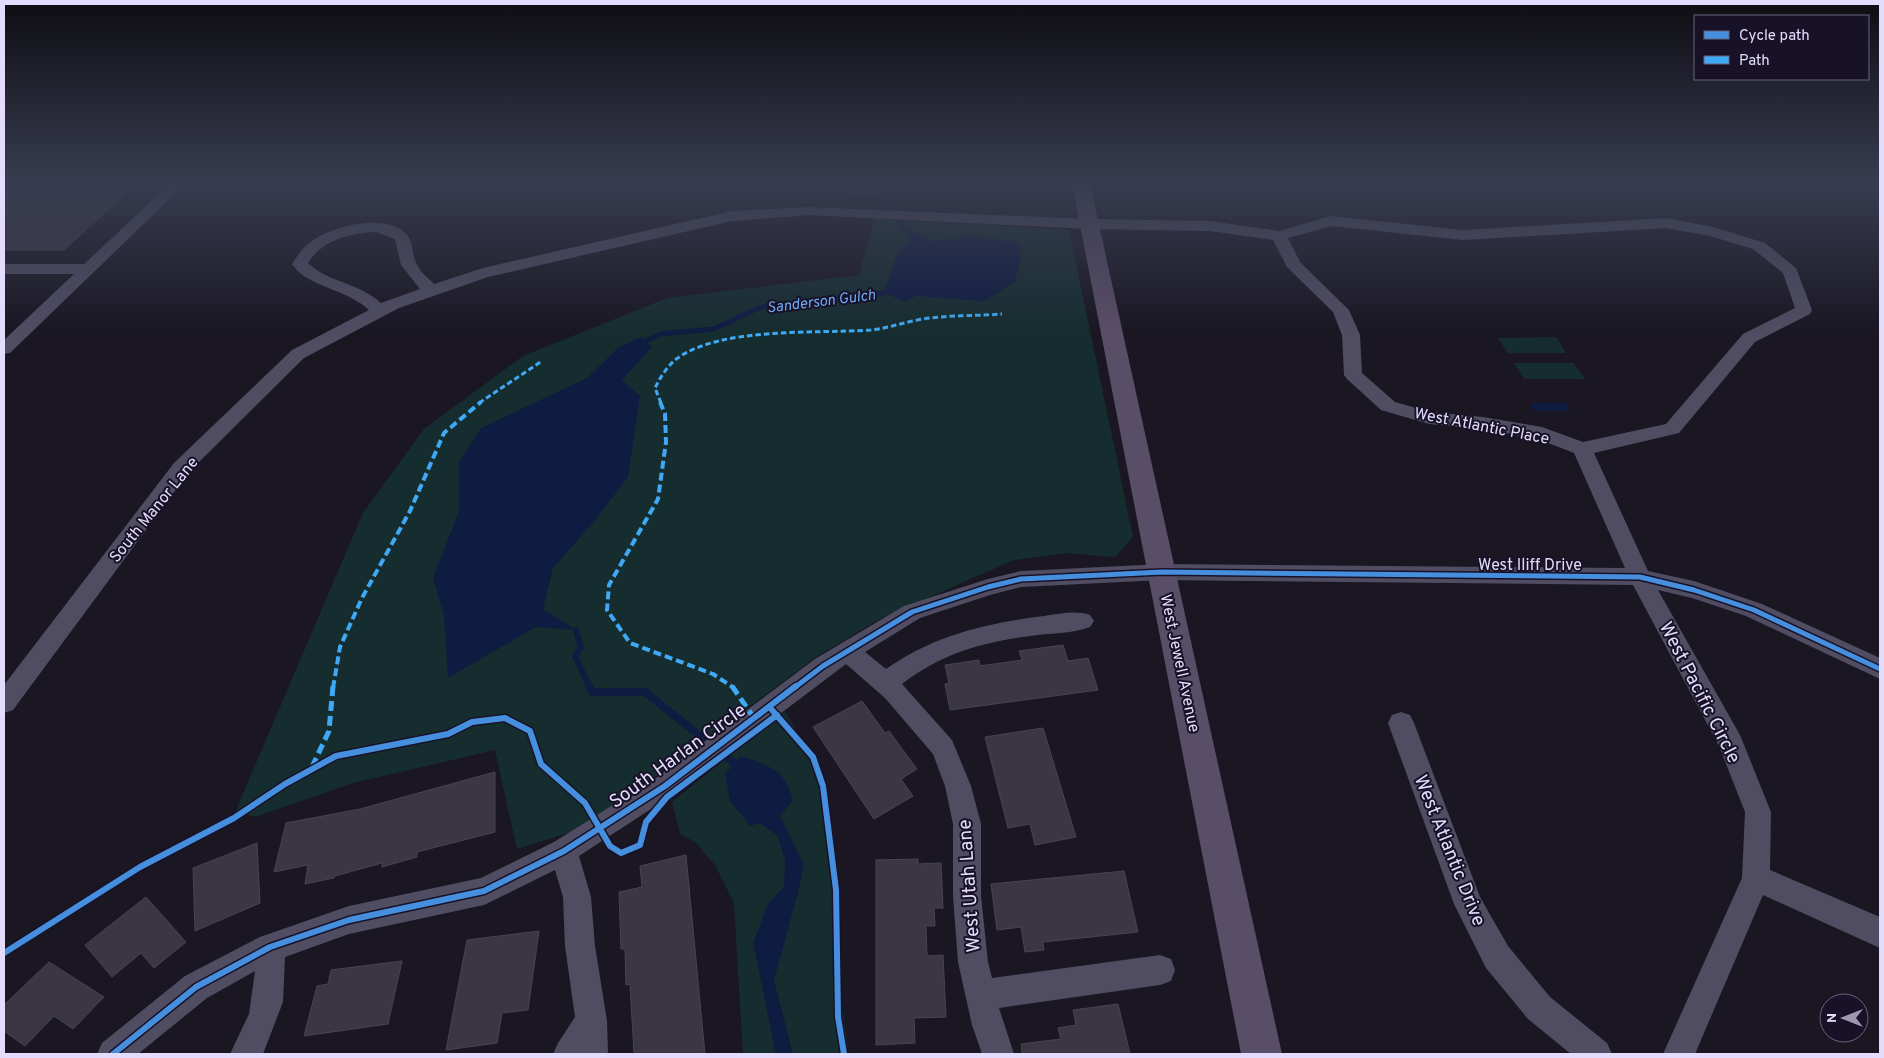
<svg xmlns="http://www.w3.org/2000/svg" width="1884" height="1058" font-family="Overpass,sans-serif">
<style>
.green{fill:#162d30}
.water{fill:#0f1c42}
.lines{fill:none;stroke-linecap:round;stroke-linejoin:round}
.stream-far2{stroke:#0f1c42;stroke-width:5}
.stream-far1{stroke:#0f1c42;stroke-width:6}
.stream{stroke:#0f1c42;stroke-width:8}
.building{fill:#3a3644;stroke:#484356}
.minor{fill:#504d63;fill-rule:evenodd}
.major{fill:#594e67;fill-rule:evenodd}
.quiet-far2{stroke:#3fa9f5;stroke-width:3;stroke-dasharray:5.5 3;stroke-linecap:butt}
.quiet-far1{stroke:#3fa9f5;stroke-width:4;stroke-dasharray:8 4;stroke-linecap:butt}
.quiet{stroke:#3fa9f5;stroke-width:5;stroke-dasharray:10 5;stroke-linecap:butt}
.cycleway-far1-casing{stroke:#181228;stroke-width:8}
.cycleway-casing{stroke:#181228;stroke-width:9}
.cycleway-far1{stroke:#468fdf;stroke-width:5}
.cycleway{stroke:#468fdf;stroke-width:6}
.labels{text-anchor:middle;stroke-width:4;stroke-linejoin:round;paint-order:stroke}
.far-water-label{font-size:15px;font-style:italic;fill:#70abf6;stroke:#181228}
.street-label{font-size:16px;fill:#e3dcfd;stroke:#181228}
.near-street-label{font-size:19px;fill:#e3dcfd;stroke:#181228}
</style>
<rect width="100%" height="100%" fill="#1a1723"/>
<!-- green -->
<path class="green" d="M875,218L1069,230L1133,537L1115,557L1066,553L1014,560L878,620L816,657L632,794L574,831L517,849L495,750L353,783L255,817L236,810L363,513L424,429L523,356L667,298L859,275Z
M1556,337L1566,353H1508L1498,338Z
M1514,363H1573L1585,379H1524Z
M785,711L826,783L841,932V999L849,1054H743L734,903L715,865L695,842L680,834L672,802Z"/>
<!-- water -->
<path class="water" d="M903,227L932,241L973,237L1019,242L1021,261L1016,273L1017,281L984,301L916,296L906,302L884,293L898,252L911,241Z
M641,337L652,347L622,380L640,396L628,477L597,518L553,568L543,609L576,630L536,627L448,678L444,616L433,578L459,511V462L481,428L587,378L619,347Z
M1530,403H1565L1570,411H1534Z
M741,756C769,766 785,769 793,800L780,816L804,865L797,897L774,980L793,1054H776L753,943L768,904L784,886L785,860L777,835L760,823L750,826L730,801L725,774Z"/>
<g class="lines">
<!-- stream-far2 -->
<path class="stream-far2" d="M838,186L851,192L890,196L903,227
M644,342L660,334L714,329L761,307L884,293"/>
<!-- stream-far1 -->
<path class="stream-far1" d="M576,630L581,648L575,656L590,688"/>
<!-- stream -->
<path class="stream" d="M589,686L592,692H645L740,768"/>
</g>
<!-- building -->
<path class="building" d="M112,190L109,193H126L64,250H4V191Z
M1063,645L1068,661L1088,658L1098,690L950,710L945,684L949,683L945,665L979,660L980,666L1022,660L1019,651Z
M862,701L885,733L889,731L917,769L901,779L913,796L874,819L813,727Z
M1043,728L1076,837L1035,845L1030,824L1008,828L985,737Z
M495,772V832L417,852V857L382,867V863L335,876L334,878L305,884L308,865L274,872L286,823L360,809Z
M257,843L260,903L195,931L193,868Z
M686,855L705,1054H634L630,984L626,985L625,949H621L619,892L642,887L640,866Z
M918,859V864L941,863L943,908H934L935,926H926L927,956L943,955L946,1017L914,1018L915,1043L876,1045V860Z
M1124,871L1138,932L1043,942L1044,950L1025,952L1021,927L997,930L991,884Z
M146,897L186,942L154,968L141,953L112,977L85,945Z
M539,931L528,1010L502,1013L497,1043L446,1050L467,940Z
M402,961L388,1024L304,1036L317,986L328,984L331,970Z
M49,962L104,997L73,1029L54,1016L25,1046L4,1031V1005Z
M1118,1004L1130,1054H1022L1021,1044L1061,1039L1058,1028L1076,1025L1073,1010Z"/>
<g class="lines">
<!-- minor -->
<path class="minor" d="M170,184H185L10,353L4,354V340L74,274H4V264H84Z
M809,207L1090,219L1210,221L1279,231L1331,216L1463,230L1666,218L1713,227L1765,243L1796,268L1812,310L1810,314L1755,342L1679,433L1594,453L1648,571L1694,581L1762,604L1880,658V679L1746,616L1692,598L1658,590L1740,735L1771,812L1770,870L1880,917V948L1763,895L1695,1054H1663L1742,878L1745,812L1719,746L1633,585L1162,580L1021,587L990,595L920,618L865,652L886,669C934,635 987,623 1044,616C1059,614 1076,610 1090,615L1094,621L1090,627C1071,634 1049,633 1030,636C980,643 943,653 902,684L952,740L971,786L981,824V896L988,962L992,978L1160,955L1171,959L1175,970L1171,981L1160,985L999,1008L1014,1054H982L972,1025L958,962L953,896V824L945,786L933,754L885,698L846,664L674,794L579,856L591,897L595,946L607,1021L608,1054H553L558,1043L575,1017L565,946L563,897L555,870L484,905L349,934L285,957L283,1002L263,1054H230L249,1014L255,971L207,998L138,1054H97L102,1043L185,976L260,937L349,906L481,878L554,842L656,778L815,659L904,606L988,579L1021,571L1162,564L1625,568L1574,453L1538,439L1483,429L1429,424L1381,410L1347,379L1344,375L1342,335L1333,312L1287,267L1273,240L1210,231L1090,229L809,215L732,221L488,277L399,308L304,358L188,473L13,710L4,713V685L174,463L292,350L369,310C346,288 308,288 292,264C298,255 303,247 312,241C333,226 387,212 407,235C413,242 412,252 415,260C418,270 427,277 434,284L483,268L732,211ZM1332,226L1463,240L1666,228L1710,236L1753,249L1783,273L1795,308L1743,334L1666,424L1583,442L1542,427L1483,417L1430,412L1395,402L1362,373L1360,335L1349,310L1300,262L1288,238ZM376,232L395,239L401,265L420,289L381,303C358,282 327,282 308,263C322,240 350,233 376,232Z
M1401,712L1410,715L1414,723L1480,897L1508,946L1550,997L1607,1043L1612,1054H1571L1528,1019L1486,968L1454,904L1388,723L1392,715Z"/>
<!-- major -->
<path class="major" d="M1072,184H1090L1282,1054H1241Z"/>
<!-- quiet-far2 -->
<path class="quiet-far2" d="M479,403L542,361
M661,403L655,388C660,378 666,368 675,360C719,326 816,334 871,330C889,328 905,322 923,319C949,315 976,316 1002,314"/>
<!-- quiet-far1 -->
<path class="quiet-far1" d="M660,402L665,414L666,442L658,499L609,585L607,610L630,643L713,674L734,688
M333,688L340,647L362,598L410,511L444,433L481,402"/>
<!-- quiet -->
<path class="quiet" d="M732,686L754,718
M312,767L329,731L333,686"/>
<defs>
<path id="cycleway-far1" d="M794,688L823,666L912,612L988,587L1021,579L1162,572L1640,577L1694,590L1754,610L1880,669"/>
<path id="cycleway" d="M772,710L813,757L823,786L836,890L838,1017L844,1054
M4,953L140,867L234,818L285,784L336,756L448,734L472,722L505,718L530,731L541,764L585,803L610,846L621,853L640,845L646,822L667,797L777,715
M113,1054L196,987L270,947L349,920L484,891L564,851L665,786L796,686"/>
</defs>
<!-- cycleway-far1 casing -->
<use href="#cycleway-far1" class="cycleway-far1-casing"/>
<!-- cycleway casing -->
<use href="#cycleway" class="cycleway-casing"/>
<!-- cycleway-far1 -->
<use href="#cycleway-far1" class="cycleway-far1"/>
<!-- cycleway -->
<use href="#cycleway" class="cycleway"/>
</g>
<!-- sky -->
<linearGradient id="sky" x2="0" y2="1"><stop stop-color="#0e0d13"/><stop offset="0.55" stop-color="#383c50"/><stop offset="1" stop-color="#383c50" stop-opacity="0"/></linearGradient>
<rect width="1884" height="332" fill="url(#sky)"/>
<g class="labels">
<!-- far-water labels -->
<g class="far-water-label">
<text transform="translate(821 301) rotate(-7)" y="5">Sanderson Gulch</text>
</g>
<!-- street labels -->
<g class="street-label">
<text transform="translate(1482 425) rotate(11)" y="6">West Atlantic Place</text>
<text transform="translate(153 509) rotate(-51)" y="6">South Manor Lane</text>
<text x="1530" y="570">West Iliff Drive</text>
<text transform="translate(1181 663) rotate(78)" y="6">West Jewell Avenue</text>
</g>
<!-- near-street labels -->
<g class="near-street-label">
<text transform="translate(1701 692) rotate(63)" y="7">West Pacific Circle</text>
<text transform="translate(677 755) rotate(-36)" y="7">South Harlan Circle</text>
<text transform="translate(1451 850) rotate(68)" y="7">West Atlantic Drive</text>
<text transform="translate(968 886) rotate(-94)" y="7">West Utah Lane</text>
</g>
</g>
<!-- border -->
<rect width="1884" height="1058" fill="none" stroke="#e3dcfd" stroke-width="10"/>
<!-- legend -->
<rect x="1694" y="15" width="175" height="65" fill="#181228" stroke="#69637d"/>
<rect x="1704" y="31" width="25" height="8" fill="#468fdf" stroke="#69637d"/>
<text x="1739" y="40" font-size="15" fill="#e3dcfd">Cycle path</text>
<rect x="1704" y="56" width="25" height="8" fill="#3fa9f5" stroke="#69637d"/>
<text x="1739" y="65" font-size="15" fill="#e3dcfd">Path</text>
<!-- north arrow -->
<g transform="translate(1844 1018) rotate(270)"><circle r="24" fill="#181228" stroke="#69637d"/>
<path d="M0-4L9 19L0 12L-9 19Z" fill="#9d97b1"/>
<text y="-8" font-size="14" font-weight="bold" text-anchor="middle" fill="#e3dcfd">N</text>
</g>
</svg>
